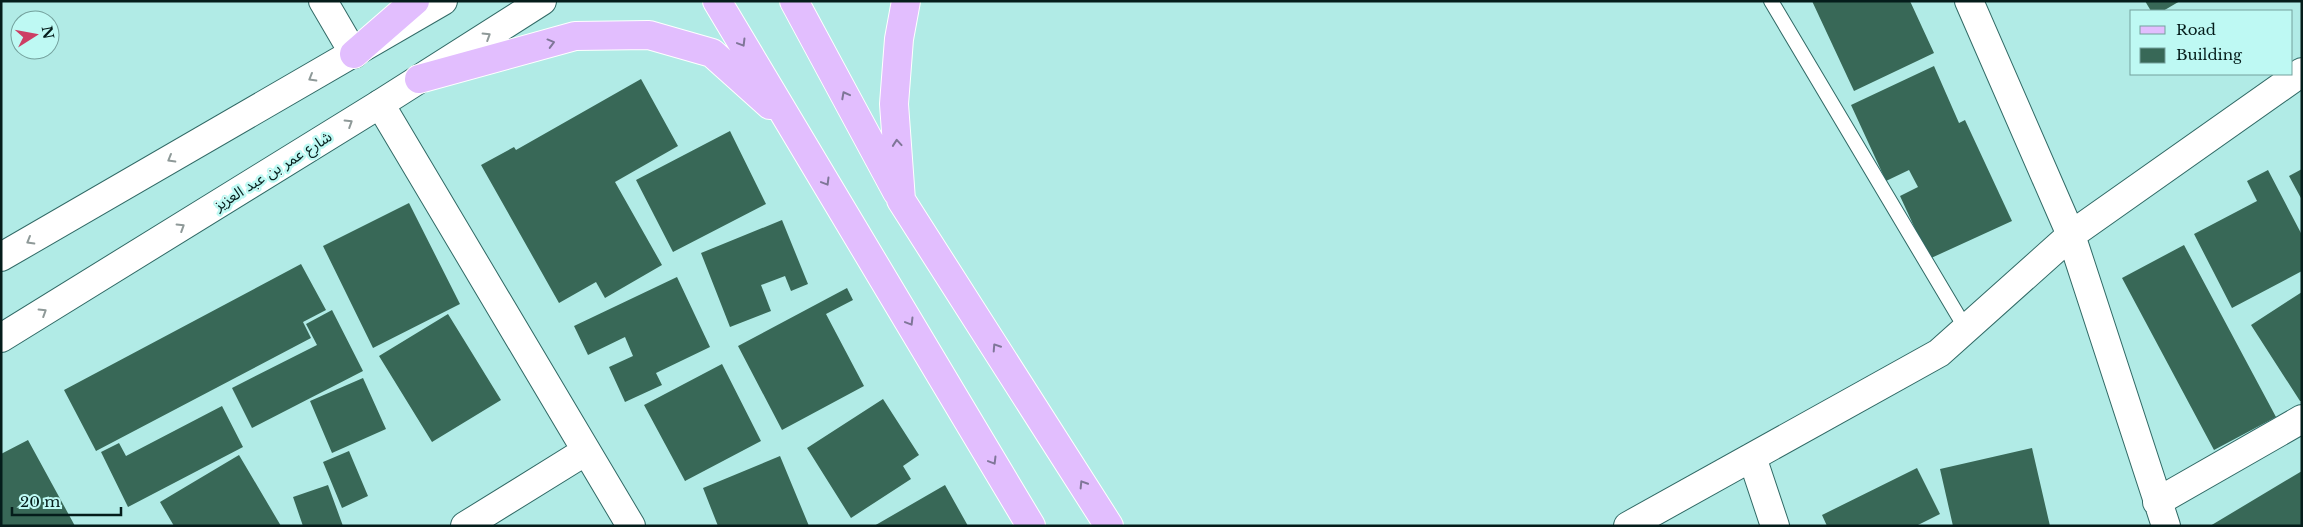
<svg xmlns="http://www.w3.org/2000/svg" width="2303" height="527" font-family="'Libre Baskerville','Noto Sans Arabic',serif">
<style>
.building{fill:#386857}
.lines{fill:none;stroke-linecap:round;stroke-linejoin:round}
.lane-casing{stroke:#316a66;stroke-width:16}
.street-casing{stroke:#316a66;stroke-width:30}
.secondary-casing{stroke:#316a66;stroke-width:30}
.primary-casing{stroke:#fff;stroke-width:30}
.lane{stroke:#fff;stroke-width:14}
.street{stroke:#fff;stroke-width:28}
.secondary{stroke:#fff;stroke-width:28}
.primary{stroke:#e2befe;stroke-width:28}
.oneway{stroke:#8e9998}
.oneway2{stroke:#7f7698}
.labels{text-anchor:middle;stroke-width:5;stroke-linejoin:round;paint-order:stroke}
.street-label{font-size:15px;fill:#051d1b;stroke:#bef9f3}
</style>
<rect width="100%" height="100%" fill="#b1ebe6"/>
<!-- building -->
<path class="building" d="M1812,1H1910L1934,53L1854,91Z
M2145,1H2180L2163,11H2151Z
M1934,66L1959,123L1965,120L2012,221L1929,259L1900,196L1918,187L1909,170L1886,181L1851,105Z
M641,79L678,146L615,182L662,265L605,298L596,282L559,303L481,165L514,147L516,150Z
M730,131L766,204L673,252L636,180Z
M2302,169V200L2289,176Z
M2268,170L2302,235V271L2232,308L2194,234L2257,201L2247,181Z
M409,203L460,304L373,348L323,246Z
M782,220L808,284L791,291L785,276L761,285L771,311L730,327L701,253Z
M2184,245L2276,417L2214,450L2122,278Z
M301,264L326,310L303,322L311,338L96,451L64,390Z
M677,277L710,347L656,373L662,385L625,402L609,367L633,356L625,337L588,355L574,326Z
M847,288L853,300L826,314L864,386L782,430L738,346Z
M2302,292V401H2300L2251,325Z
M332,310L363,371L252,428L232,388L317,345L306,324Z
M448,314L501,400L432,442L379,356Z
M722,364L761,441L685,481L644,405Z
M363,378L386,429L332,453L310,401Z
M883,399L919,455L903,466L911,479L851,518L807,448Z
M222,406L243,447L128,507L101,452L119,443L126,456Z
M28,440L75,526H1V454Z
M2032,448L2050,526H1953L1940,469Z
M349,451L368,496L342,508L323,462Z
M239,455L281,526H174L160,502Z
M780,456L809,526H718L703,488Z
M1917,468L1940,514L1916,526H1827L1822,515Z
M2302,471V526H2210Z
M328,485L343,526H303L293,497Z
M945,485L968,526H874Z"/>
<g class="lines">
<defs>
<path id="lane" d="M1771,1L1966,329"/>
<path id="street" d="M323,1L354,54
M1969,1L2071,235L2166,526
M380,104L631,526
M1752,457L1775,526
M2157,502L2302,419
M465,526L586,451
M1628,526L1939,353L2071,235L2302,72"/>
<path id="secondary" d="M1,257L443,1
M1,338L380,104L542,1"/>
<path id="primary" d="M717,1L1031,526
M794,1L897,192
M906,1L899,39L894,104L901,200L1109,526
M354,54L415,1
M419,79L575,36L649,35L712,53L770,105"/>
</defs>
<!-- lane casing -->
<use href="#lane" class="lane-casing"/>
<!-- street casing -->
<use href="#street" class="street-casing"/>
<!-- secondary casing -->
<use href="#secondary" class="secondary-casing"/>
<!-- primary casing -->
<use href="#primary" class="primary-casing"/>
<!-- lane -->
<use href="#lane" class="lane"/>
<!-- street -->
<use href="#street" class="street"/>
<!-- secondary -->
<use href="#secondary" class="secondary"/>
<!-- primary -->
<use href="#primary" class="primary"/>
</g>
<!-- one-way arrows -->
<defs><path id="oneway-chevron" d="M-2-3.5L2.5 0L-2 3.5" fill="none" stroke-width="1.6" stroke-linecap="round" stroke-linejoin="round" transform="scale(1.25)"/></defs>
<g class="oneway">
<use href="#oneway-chevron" transform="translate(487 36) rotate(-32)"/>
<use href="#oneway-chevron" transform="translate(312 78) rotate(150)"/>
<use href="#oneway-chevron" transform="translate(349 123) rotate(-32)"/>
<use href="#oneway-chevron" transform="translate(171 159) rotate(150)"/>
<use href="#oneway-chevron" transform="translate(181 227) rotate(-32)"/>
<use href="#oneway-chevron" transform="translate(30 241) rotate(150)"/>
<use href="#oneway-chevron" transform="translate(43 312) rotate(-32)"/>
</g>
<g class="oneway2">
<use href="#oneway-chevron" transform="translate(551 43) rotate(-15)"/>
<use href="#oneway-chevron" transform="translate(742 43) rotate(59)"/>
<use href="#oneway-chevron" transform="translate(845 95) rotate(-118)"/>
<use href="#oneway-chevron" transform="translate(897 143) rotate(-95)"/>
<use href="#oneway-chevron" transform="translate(826 182) rotate(59)"/>
<use href="#oneway-chevron" transform="translate(910 322) rotate(59)"/>
<use href="#oneway-chevron" transform="translate(996 347) rotate(-123)"/>
<use href="#oneway-chevron" transform="translate(993 461) rotate(59)"/>
<use href="#oneway-chevron" transform="translate(1083 484) rotate(-122)"/>
</g>
<g class="labels">
<!-- street labels -->
<g class="street-label">
<text transform="translate(273 171) rotate(-32)" y="5">شارع عمر بن عبد العزيز</text>
</g>
</g>
<!-- border -->
<rect width="2303" height="527" fill="none" stroke="#051d1b" stroke-width="5"/>
<!-- legend -->
<rect x="2130" y="10" width="162" height="65" fill="#bef9f3" stroke="#74a19d"/>
<rect x="2140" y="26" width="25" height="8" fill="#e2befe" stroke="#74a19d"/>
<text x="2176" y="35" font-size="15" fill="#051d1b">Road</text>
<rect x="2140" y="48" width="25" height="15" fill="#386857" stroke="#74a19d"/>
<text x="2176" y="60" font-size="15" fill="#051d1b">Building</text>
<!-- north arrow -->
<g transform="translate(35 35) rotate(79)"><circle r="24" fill="#bef9f3" stroke="#74a19d"/>
<path d="M0-4L9 19L0 12L-9 19Z" fill="#cd3e64"/>
<text y="-8" font-size="14" font-weight="bold" text-anchor="middle" fill="#051d1b">N</text>
</g>
<!-- scale -->
<path d="M12 507v8h109v-8" fill="none" stroke="#051d1b" stroke-width="2.5"/>
<text x="20" y="507" font-size="15" fill="#051d1b" stroke="#bef9f3" stroke-width="4" paint-order="stroke">20 m</text>
</svg>
